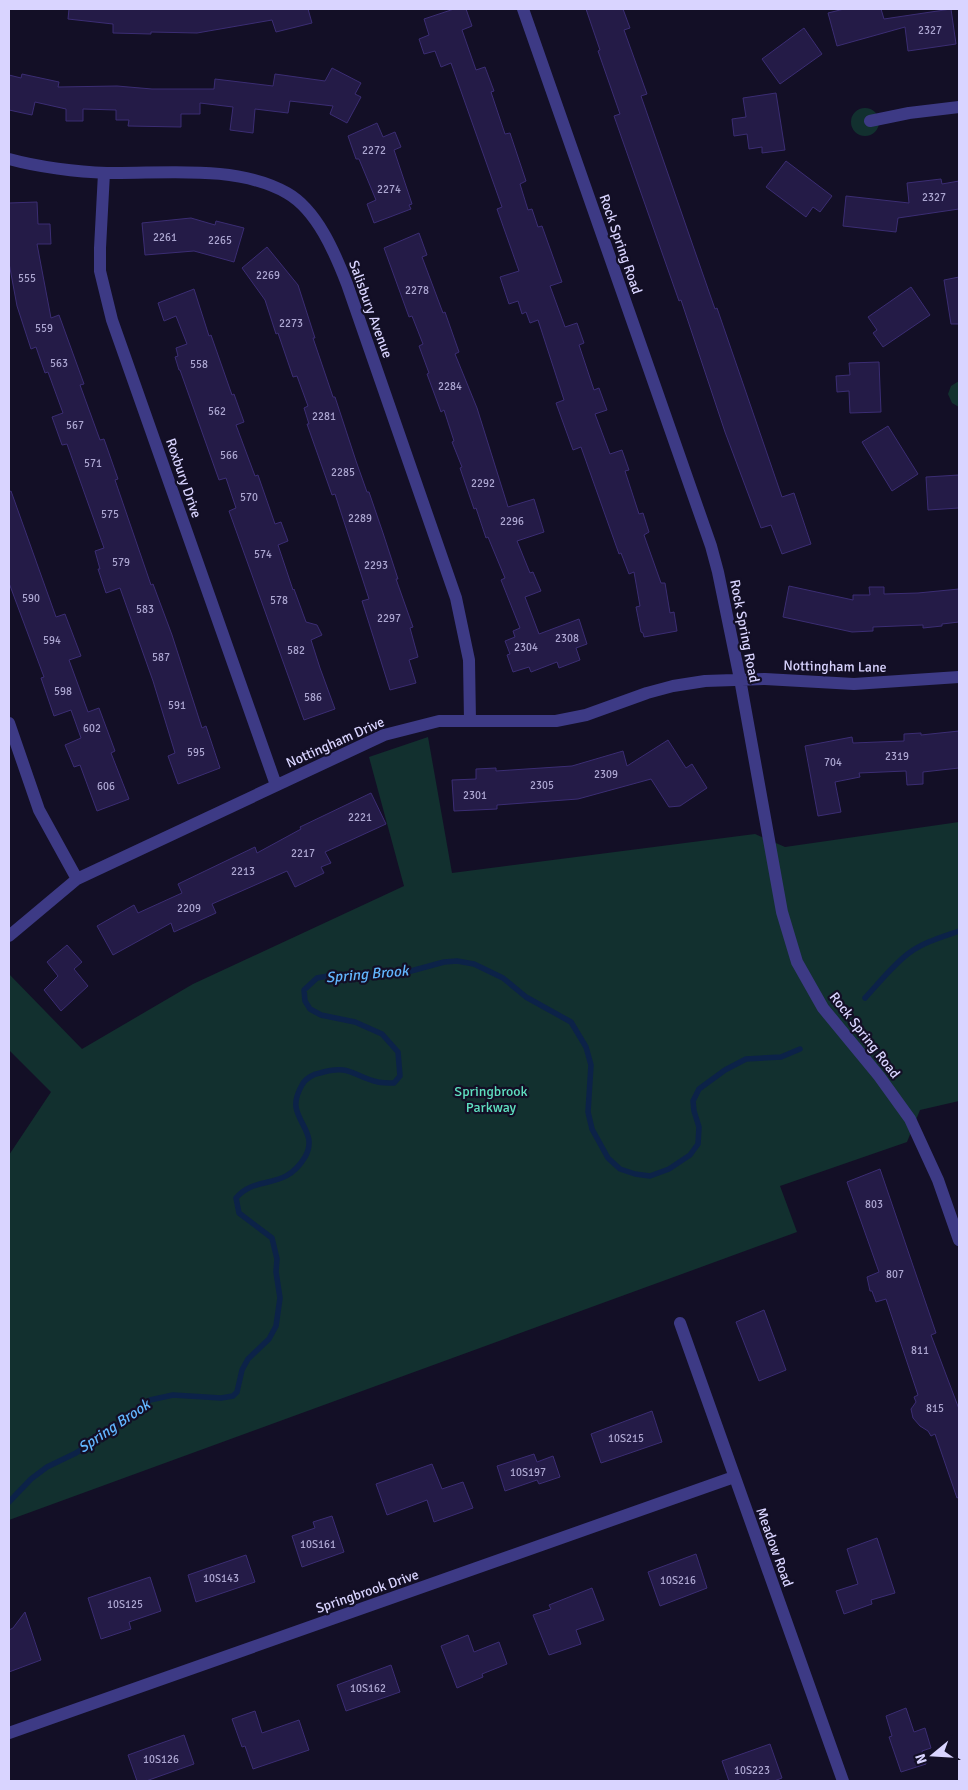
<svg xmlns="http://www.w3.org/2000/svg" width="968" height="1790" font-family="Signika,sans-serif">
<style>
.green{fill:#12302f}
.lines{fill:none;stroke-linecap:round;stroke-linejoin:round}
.stream{stroke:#0c2248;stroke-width:5.5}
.building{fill:#241b47;stroke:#3b2d73}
.minor{stroke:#3d3a85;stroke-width:12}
.labels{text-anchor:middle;stroke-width:4.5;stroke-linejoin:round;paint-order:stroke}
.number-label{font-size:11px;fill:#aca6d1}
.street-label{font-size:14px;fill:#d9d4ff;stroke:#130f26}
.park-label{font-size:14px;fill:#5fe0c0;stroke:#130f26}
.water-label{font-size:15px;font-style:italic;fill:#62b6ff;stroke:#130f26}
</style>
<rect width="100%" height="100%" fill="#130f26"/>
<!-- green -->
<path class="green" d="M851 122a14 14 0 1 1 28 0a14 14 0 1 1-28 0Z
M959,381V407L952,403L948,394L951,386Z
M428,737L452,873L755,834L785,847L959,822V1101L920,1110L907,1142L780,1186L797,1232L9,1520V1155L51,1092L9,1050V974L82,1049L193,984L404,886L369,757Z"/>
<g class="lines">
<!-- stream -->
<path class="stream" d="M865,998C879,983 893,965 909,953C924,942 942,937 959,931
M9,1502L31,1479L47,1467L76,1453L139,1410L150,1400L173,1395L221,1398L233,1396L237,1392L242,1370L248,1359L269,1339L276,1326L280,1298L276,1272L277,1259L272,1238L239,1213L236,1198C256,1174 284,1192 305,1157C317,1136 299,1125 296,1107C295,1099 298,1092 302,1085C305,1079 313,1074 320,1073C351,1064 352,1076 378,1082C383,1083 389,1083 394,1083L400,1076L398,1052L382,1034L355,1022L321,1015L310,1009L305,1001L304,990L317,978L328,976L370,977L400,974L444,962L457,961L474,964L503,978L526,997L571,1022L586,1047L591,1065L588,1112L592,1129L608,1158L620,1169L635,1174L650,1176L669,1169L690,1155L698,1144L699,1127L694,1111L693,1101L699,1089L725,1070L746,1059L781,1057L800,1049"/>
</g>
<!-- building -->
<path class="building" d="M69,9H308L312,23L276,32L272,20L197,33L151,32V34L113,33V24L68,19Z
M454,9H466L472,26L462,30L476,70L485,67L494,91L491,92L505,134L510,133L526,181L520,184L528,210L532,209L538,227L542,226L562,282L550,286L565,327L577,323L584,343L579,345L594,390L599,388L607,410L595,414L610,454L622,450L629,470L625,471L639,514L643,513L649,532L644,535L661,583H665L670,613L674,612L677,631L644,637L643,633L641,632L636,607L640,606L634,572L629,574L621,553L619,554L581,447L573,450L556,403L564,400L538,320L530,323L526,312L522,314L518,301L509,304L500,277L519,271L497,209L502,207L451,63L441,67L435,51L424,54L419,39L429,35L424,19Z
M586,9H623L630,28L624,30L647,94L641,96L692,243L715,309L717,308L782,497L794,493L811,544L782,554L771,525L761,528L725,432L681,300L679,301L614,116L620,114L598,51L600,50Z
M844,9H881L884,19L951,9L956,44L908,51L905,27L837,46L828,13Z
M804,28L822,54L780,84L762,59Z
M332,68L361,83L355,94L361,97L347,123L330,114L333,106L290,101L288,113L255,109L253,133L230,130L233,107L200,103V114H181V127L128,126L129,120H116V110L83,109V121H66V109L35,102L32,115L9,110V75L21,78L22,74L59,82L58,87L117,86L152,89H214L215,79L273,86L275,74L325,81Z
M776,93L785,150L762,153V147L749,149L747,134L734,136L732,119L746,117L743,98Z
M377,123L383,137L395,132L401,147L394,150L412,204L409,205L411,209L374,223L367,204L376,200L359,159H356L348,136Z
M786,161L832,196L820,212L813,207L806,217L766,187Z
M941,179L942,184L959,181V209L898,218L896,232L843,226L846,196L909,203L907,183Z
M37,202L38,224H50L51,244H37L51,318L59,315L84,384L80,385L100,440L104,439L118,479L115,480L151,585L153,584L172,635L202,728L206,726L220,768L178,784L168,756L175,753L153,681L120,588L106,593L98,569H100L95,551L104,548L67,444L62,445L52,417L63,413L48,372L45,373L36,347L31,349L17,306L9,263V203Z
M191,218L215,225L216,221L244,228L234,262L194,251L145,255L142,223Z
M419,233L427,255L422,257L443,313L445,312L459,352L455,354L477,408L508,507L534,499L544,532L517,541L530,573L533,572L541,591L525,597L539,634L579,619L587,644L576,648L580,660L559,668L557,662L531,672L529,667L513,672L507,655L510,654L505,641L515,637L513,631L520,628L501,580L505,578L488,537L486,538L476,508L474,509L460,468L462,467L452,442L454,441L444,410L441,412L427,374L429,373L419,346L423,344L412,316L409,317L384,248Z
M267,247L298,285L315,338H313L333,397H335L356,461L367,492H369L383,533L398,579H396L413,627L410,628L418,657L409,660L416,683L390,690L362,601L369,599L335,494L332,495L307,424H309L304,408L308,406L297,376L293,377L278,333L276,334L265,300L242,268Z
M959,277V324H951L944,280Z
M911,287L930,315L883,347L873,333L877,330L868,317Z
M194,289L209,336L211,335L232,395L234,394L244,422L236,425L255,476L258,475L275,524L281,522L288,541L278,545L293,590L294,589L306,622L317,625L322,635L311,640L320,668L335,709L304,720L229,511L236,508L226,478L219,480L180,370H179L175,357L178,356L176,348L187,344L176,316L164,321L158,303Z
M879,362L881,412L850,413L849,391L837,392L836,376L850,375L849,363Z
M888,426L918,474L892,491L862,442Z
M959,475V508L928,510L926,477Z
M11,491L56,617L65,614L81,656L69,660L88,712L99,708L115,751L111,753L129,799L97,811L80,765L74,767L65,745L81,738L71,710L54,716L41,678L44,677L9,583V492Z
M789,586L853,600V595H870L869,587H884V594L918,593L959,589V622L942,624V626L923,628V625L873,627V631L852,632L783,617Z
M959,731V768L923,772V784L907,785L906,771L859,773L860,777L835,782L841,812L818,816L805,746L852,737L853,743L904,741V734L921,733V735Z
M668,740L686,768L692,764L707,788L680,806L669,807L651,779L578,799L497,805V809L454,811L452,780L476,779V769L496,768V771L572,766L623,751L627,766Z
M371,793L386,824L325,852L331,863L321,867L324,873L295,887L287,871L212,904L216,913L174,932L171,923L113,955L97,926L134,905L138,913L182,893L178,884L255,847L257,853L301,829L300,827Z
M67,945L82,962L74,969L88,986L61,1011L44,990L58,976L47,962Z
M880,1169L936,1333L931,1335L959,1409V1497L957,1498L935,1434L931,1436L928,1431L920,1426L913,1418L911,1409L916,1402L914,1397L918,1395L886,1299L876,1302L872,1291H870L867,1277L879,1272L847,1182Z
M764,1310L786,1370L759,1381L736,1322Z
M652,1411L662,1442L601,1463L591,1434Z
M534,1454L537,1462L553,1456L560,1477L539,1484L537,1480L505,1491L497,1466Z
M432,1464L442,1489L463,1482L473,1508L434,1522L427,1500L387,1515L376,1484Z
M332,1516L344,1552L302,1567L292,1536L315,1528L313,1522Z
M877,1538L895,1593L871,1600L872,1604L844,1614L836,1591L858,1584L847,1549Z
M696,1554L707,1588L660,1606L648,1572Z
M246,1555L255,1582L196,1602L188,1575Z
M150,1577L161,1611L129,1622L131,1629L101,1639L88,1598Z
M592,1588L604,1620L576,1630L581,1644L549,1655L533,1615L551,1609L549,1605Z
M25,1612L41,1660L9,1672V1630L13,1628Z
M468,1635L474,1652L499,1642L507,1664L482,1674L483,1677L457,1688L441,1646Z
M391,1665L400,1692L346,1711L337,1685Z
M906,1708L914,1732L925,1728L931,1748L922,1751L926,1764L901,1772L889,1737L892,1736L886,1716Z
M255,1711L262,1733L299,1720L309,1750L253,1769L245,1746L242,1747L232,1719Z
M184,1735L194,1764L146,1781H137L128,1755Z
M770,1744L782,1778L774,1781H729L722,1761Z"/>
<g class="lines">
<!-- minor -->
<path class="minor" d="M523,9L711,546L718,572L740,679L782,912L797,962L823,1008L879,1076L910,1119L938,1180L959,1240
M870,121L909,113L959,107
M9,159C38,167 77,172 107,173C164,174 236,164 287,193C317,210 335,253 347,284L456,598L469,660L470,721
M104,173L100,248V271L112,320L276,785
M9,723L39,810L77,879
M9,936L77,879L384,735L439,721H556L586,715L647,693L673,686L705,681L765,679L854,684L959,677
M680,1323L843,1781
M9,1733L734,1477"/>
</g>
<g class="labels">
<!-- number labels -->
<g class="number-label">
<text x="930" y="34">2327</text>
<text x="374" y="154">2272</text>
<text x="389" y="193">2274</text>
<text x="934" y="201">2327</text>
<text x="165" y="241">2261</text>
<text x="220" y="244">2265</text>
<text x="268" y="279">2269</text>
<text x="27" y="282">555</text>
<text x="417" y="294">2278</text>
<text x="291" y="327">2273</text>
<text x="44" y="332">559</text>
<text x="59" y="367">563</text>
<text x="199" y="368">558</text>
<text x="450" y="390">2284</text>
<text x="217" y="415">562</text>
<text x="324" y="420">2281</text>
<text x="75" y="429">567</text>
<text x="229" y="459">566</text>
<text x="93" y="467">571</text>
<text x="343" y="476">2285</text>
<text x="483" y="487">2292</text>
<text x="249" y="501">570</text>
<text x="110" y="518">575</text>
<text x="360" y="522">2289</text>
<text x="512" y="525">2296</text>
<text x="263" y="558">574</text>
<text x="121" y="566">579</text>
<text x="376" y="569">2293</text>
<text x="31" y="602">590</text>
<text x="279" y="604">578</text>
<text x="145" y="613">583</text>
<text x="389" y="622">2297</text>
<text x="567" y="642">2308</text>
<text x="52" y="644">594</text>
<text x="526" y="651">2304</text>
<text x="296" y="654">582</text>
<text x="161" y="661">587</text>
<text x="63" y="695">598</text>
<text x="313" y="701">586</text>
<text x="177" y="709">591</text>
<text x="92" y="732">602</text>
<text x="196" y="756">595</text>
<text x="897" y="760">2319</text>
<text x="833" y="766">704</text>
<text x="606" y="778">2309</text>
<text x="542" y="789">2305</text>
<text x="106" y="790">606</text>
<text x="475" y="799">2301</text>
<text x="360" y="821">2221</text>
<text x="303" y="857">2217</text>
<text x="243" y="875">2213</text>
<text x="189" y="912">2209</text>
<text x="874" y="1208">803</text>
<text x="895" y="1278">807</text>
<text x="920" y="1354">811</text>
<text x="935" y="1412">815</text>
<text x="626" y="1442">10S215</text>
<text x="528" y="1476">10S197</text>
<text x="318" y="1548">10S161</text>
<text x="221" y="1582">10S143</text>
<text x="678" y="1584">10S216</text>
<text x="125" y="1608">10S125</text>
<text x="368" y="1692">10S162</text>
<text x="161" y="1763">10S126</text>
<text x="752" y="1774">10S223</text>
</g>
<!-- street labels -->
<g class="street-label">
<text transform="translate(621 244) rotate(71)" y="5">Rock Spring Road</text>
<text transform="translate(371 309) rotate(70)" y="5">Salisbury Avenue</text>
<text transform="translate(184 478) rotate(71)" y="5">Roxbury Drive</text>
<text transform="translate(745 631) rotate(79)" y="5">Rock Spring Road</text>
<text transform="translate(835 666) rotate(1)" y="5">Nottingham Lane</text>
<text transform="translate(335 742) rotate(-24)" y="5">Nottingham Drive</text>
<text transform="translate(865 1035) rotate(52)" y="5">Rock Spring Road</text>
<text transform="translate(775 1547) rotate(70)" y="5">Meadow Road</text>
<text transform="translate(367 1591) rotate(-19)" y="5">Springbrook Drive</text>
</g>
<!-- park labels -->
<g class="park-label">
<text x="491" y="1096">Springbrook<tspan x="491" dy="16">Parkway</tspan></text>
</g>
<!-- water labels -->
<g class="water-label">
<text transform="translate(367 974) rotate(-5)" y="5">Spring Brook</text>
<text transform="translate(114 1426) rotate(-34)" y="5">Spring Brook</text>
</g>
</g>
<!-- border -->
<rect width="968" height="1790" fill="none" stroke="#d9d4ff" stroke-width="20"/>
<!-- north arrow -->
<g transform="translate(933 1755) rotate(252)" stroke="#130f26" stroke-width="4" paint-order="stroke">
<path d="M0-4L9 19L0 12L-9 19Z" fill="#d9d4ff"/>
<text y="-8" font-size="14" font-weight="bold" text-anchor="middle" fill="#d9d4ff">N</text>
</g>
</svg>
